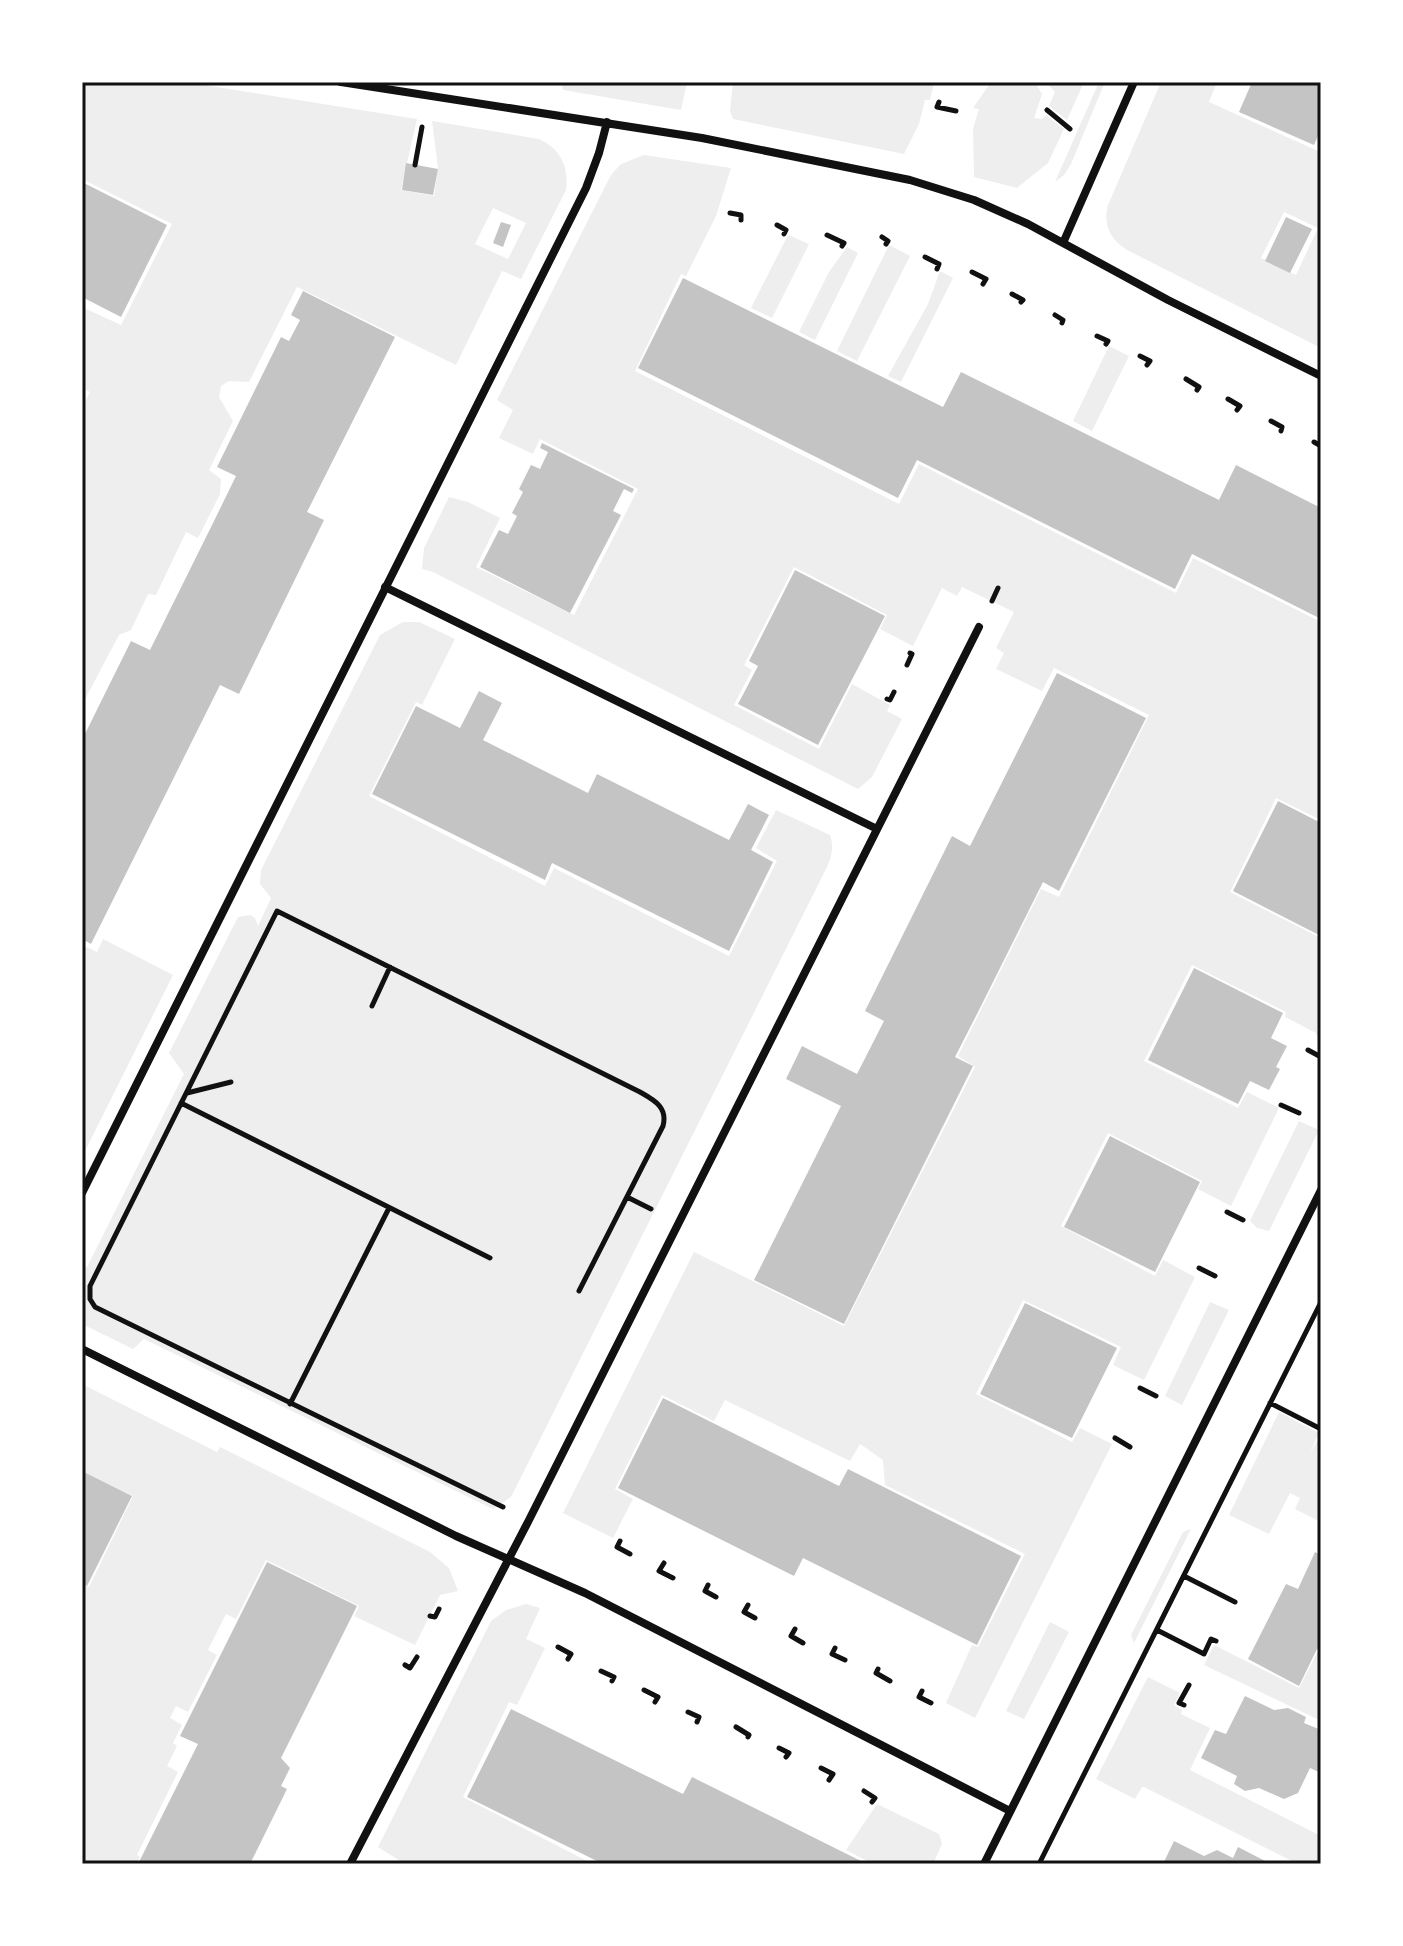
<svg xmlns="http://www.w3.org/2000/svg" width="1403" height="1946" font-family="Bitter,serif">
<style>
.green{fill:#eee;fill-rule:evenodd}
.building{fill:#c4c4c4}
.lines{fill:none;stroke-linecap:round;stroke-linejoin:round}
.path{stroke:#111;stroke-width:5}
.minor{stroke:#111;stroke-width:8}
.neatline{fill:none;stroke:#111;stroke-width:3}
</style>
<rect width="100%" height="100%" fill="#fff"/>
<!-- green -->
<path class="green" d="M93,82H185L417,119L401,190L434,196L438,168L432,121L539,139C561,149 569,167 566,190L521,279L502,271L456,365L297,287L249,382L229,381L221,386L219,397L233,421L209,470L221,479L220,494L198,538L186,532L156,595L148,594L131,630L119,635L82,705V408L90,392L82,388V307L121,325L172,224L82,179V86ZM493,208L526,223L508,259L475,244Z
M561,82H687L681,110L563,90Z
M733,82H934L930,100H925L919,124L904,154L733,119L730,111Z
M991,82H1035L1042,94L1034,118L1043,119L1046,115L1064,129L1048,163L1017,188L974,177L973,129L979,109L973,108Z
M1046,82H1084L1067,120L1049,106L1055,92Z
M1099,82H1105L1071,164L1064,175L1055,182Z
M1161,82H1217L1209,102L1318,151L1321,144V348L1127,250C1110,239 1103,225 1108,205ZM1284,212L1318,228L1296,275L1261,258Z
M644,155L731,168L716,216L686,276L681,274L635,371L899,504L919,464L1176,593L1193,558L1321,622V820L1276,798L1230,892L1321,938V1050L1316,1033L1285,1017L1286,1012L1192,965L1144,1061L1238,1108L1247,1092L1279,1108L1231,1206L1198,1189L1202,1181L1108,1133L1061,1226L1155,1276L1163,1260L1195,1277L1144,1380L1113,1365L1121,1347L1023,1300L976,1394L1072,1442L1080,1428L1112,1444L975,1718L946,1703L972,1645L978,1647L1025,1554L885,1485L883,1460L860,1444L850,1461L725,1400L714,1421L662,1395L615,1489L633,1499L613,1538L563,1513L694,1252L844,1326L975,1067L958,1056L1041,889L1059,897L1149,715L1054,668L1042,691L996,669L1004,653L996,648L1014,612L962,587L957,596L942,588L913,646L880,629L887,615L794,567L744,665L752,670L734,705L819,749L852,684L890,705L887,711L902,719L872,777L858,789L433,572L422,569L424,548L449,497L468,502L500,518L476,567L574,615L638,489L540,439L533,454L499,438L513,410L497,400L611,175L621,164Z
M788,235L809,244L772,318L751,308Z
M889,245L910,256L857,361L837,351Z
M847,247L858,253L815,340L799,332L829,272Z
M940,271L953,278L901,382L888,376L928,304Z
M1109,346L1129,356L1092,431L1073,421Z
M403,622H419L455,639L422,705L416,702L369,796L545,886L554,868L729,956L777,861L756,848L776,810L830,835C836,853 828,865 820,881L511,1497L493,1509L144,1339L133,1349L82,1324V1266L87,1267L184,1074L169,1053L238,917L250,915L255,918L258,926L271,898L260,884L261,870L380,635Z
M103,939L173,975L82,1157V945L97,952Z
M1299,1121L1319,1130L1269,1231L1257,1228L1250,1221Z
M1210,1302L1229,1310L1182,1405L1165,1396Z
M82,1384L217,1452L220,1447L430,1552L449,1568L458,1591L440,1595L415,1645L354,1616L359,1606L266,1560L236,1619L226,1614L208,1650L217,1655L188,1712L176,1706L170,1718L182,1725L173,1743L177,1746L167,1766L178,1772L137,1855L140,1857L136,1864H82V1584L89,1587L133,1496L82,1471Z
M1279,1412L1319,1433L1310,1453L1321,1435V1522L1295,1509L1300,1498L1290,1493L1269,1534L1229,1515Z
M1191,1529L1134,1643L1131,1635L1183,1532Z
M526,1604L540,1608L526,1639L545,1648L517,1705L509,1702L463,1797L593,1864H405L378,1847L491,1621L506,1610Z
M1050,1622L1069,1632L1024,1719L1006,1711Z
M1214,1645L1299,1688L1317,1653L1321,1652V1721L1204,1665Z
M1148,1677L1180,1693L1174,1705L1182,1710L1181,1714L1210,1728L1190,1770L1321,1836V1864H1298L1144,1787H1142L1135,1799L1096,1779Z
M877,1804L939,1834L942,1844L933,1864H873L846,1850Z"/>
<!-- building -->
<path class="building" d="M1252,82H1321V129L1314,145L1239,112Z
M406,163L438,169L433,195L402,190Z
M82,182L167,225L121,317L82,297Z
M1286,217L1312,229L1290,273L1265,261Z
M501,222L511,225L503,247L493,243Z
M683,278L943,407L961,372L1219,500L1236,465L1321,508V619L1192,554L1175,589L917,460L898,498L638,368Z
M303,291L395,337L307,512L324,520L239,694L220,685L91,944L82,939V740L131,641L150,650L215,519L236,476L217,467L281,337L289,341L300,320L291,315Z
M542,443L634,489L632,493L624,489L613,511L621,515L570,613L480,567L499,530L508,534L517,516L512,513L523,492L519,489L531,465L540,469L548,452L540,448Z
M795,570L885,616L818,745L738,704L758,666L749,661Z
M1057,673L1146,718L1059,891L1043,882L977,1014L955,1057L973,1066L844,1324L754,1280L841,1106L786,1079L802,1046L857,1074L884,1021L865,1011L952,836L970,846Z
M479,691L502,703L483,740L588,793L597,774L729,840L748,804L769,815L751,850L773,862L729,951L552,863L545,880L372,794L416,706L460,728Z
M1278,801L1321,823V936L1233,891Z
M1194,968L1283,1013L1271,1038L1287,1046L1276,1067L1280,1069L1269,1090L1250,1081L1238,1104L1148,1060Z
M1110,1136L1200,1182L1155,1272L1064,1227Z
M1025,1303L1117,1348L1072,1438L980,1394Z
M663,1398L839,1486L848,1469L1021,1556L977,1645L803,1558L794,1576L618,1488Z
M82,1471L132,1496L87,1586L82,1583Z
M1315,1552L1321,1555V1648L1317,1649L1299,1686L1248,1659L1286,1584L1298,1589Z
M267,1562L357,1606L281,1758L290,1768L281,1786L287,1789L250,1864H138L198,1744L180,1736Z
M1245,1696L1274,1710L1288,1708L1306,1717L1304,1723L1321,1730V1773L1310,1768L1298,1793L1284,1799L1259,1788L1245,1791L1234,1784L1237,1776L1201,1758L1215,1730L1226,1734Z
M511,1709L683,1794L692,1777L694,1778L867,1864H603L467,1797Z
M1174,1841L1204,1856L1217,1850L1233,1858L1238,1847L1271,1864H1163Z"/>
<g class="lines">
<!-- path -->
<path class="path" d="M939,102L937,107L956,111
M1047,110L1070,129
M415,165L422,127
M730,213L741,215V220
M777,225L786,230L784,234
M827,235L844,243L842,246
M882,237L888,241L886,244
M925,257L939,264L937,269
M972,272L986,279L983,284
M1012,294L1023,300L1021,302
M1055,315L1063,320L1062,323
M1097,336L1108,341L1106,344
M1140,356L1150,361L1147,365
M1186,379L1199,387L1197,390
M1228,399L1240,406L1237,410
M1271,421L1282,427L1281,431
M1314,442L1321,446
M992,601L998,588
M907,665L912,654L910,653
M887,699L890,700L894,692
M372,1006L390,967
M1308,1050L1321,1057
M187,1093L231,1082
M181,1103L490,1258
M1281,1105L1299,1113
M627,1197L651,1209
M1227,1212L1243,1220
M1199,1268L1215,1276
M1140,1388L1156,1396
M1270,1403L1321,1429
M290,1404L389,1208
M1115,1438L1130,1447
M503,1507L95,1307L90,1299V1286L277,911L640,1092C654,1100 668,1107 663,1126L579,1291
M620,1541L617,1547L630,1554
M664,1563L659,1571L673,1578
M1184,1576L1235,1602
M708,1585L705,1591L716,1597
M748,1605L744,1612L755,1618
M430,1616L435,1617L439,1609
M795,1629L791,1636L803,1643
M1157,1630L1204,1654L1211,1639L1216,1641
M558,1647L571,1654L568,1659
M835,1648L832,1654L845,1660
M405,1665L410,1668L417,1657
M878,1669L876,1673L890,1681
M601,1671L614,1677L612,1681
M644,1690L658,1697L655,1702
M922,1691L919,1697L931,1703
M1184,1705L1179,1703L1189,1685
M688,1712L699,1717L697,1722
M736,1727L749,1735L748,1737
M779,1748L789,1753L786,1757
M821,1768L833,1774L829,1780
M864,1791L875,1798L872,1802
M1039,1864L1321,1302"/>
<!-- minor -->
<path class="minor" d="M341,82L702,138L910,180L974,200L1028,224L1168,300L1321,376
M1063,243L1134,82
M385,587L877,829
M82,1193L586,188L599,153L607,122
M82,1349L456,1536L585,1593L1010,1811
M350,1864L529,1520L979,627
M984,1864L1321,1190"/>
</g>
<!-- border -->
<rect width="1403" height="1946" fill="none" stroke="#ffffff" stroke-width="168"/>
<rect x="84" y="84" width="1235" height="1778" class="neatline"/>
</svg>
